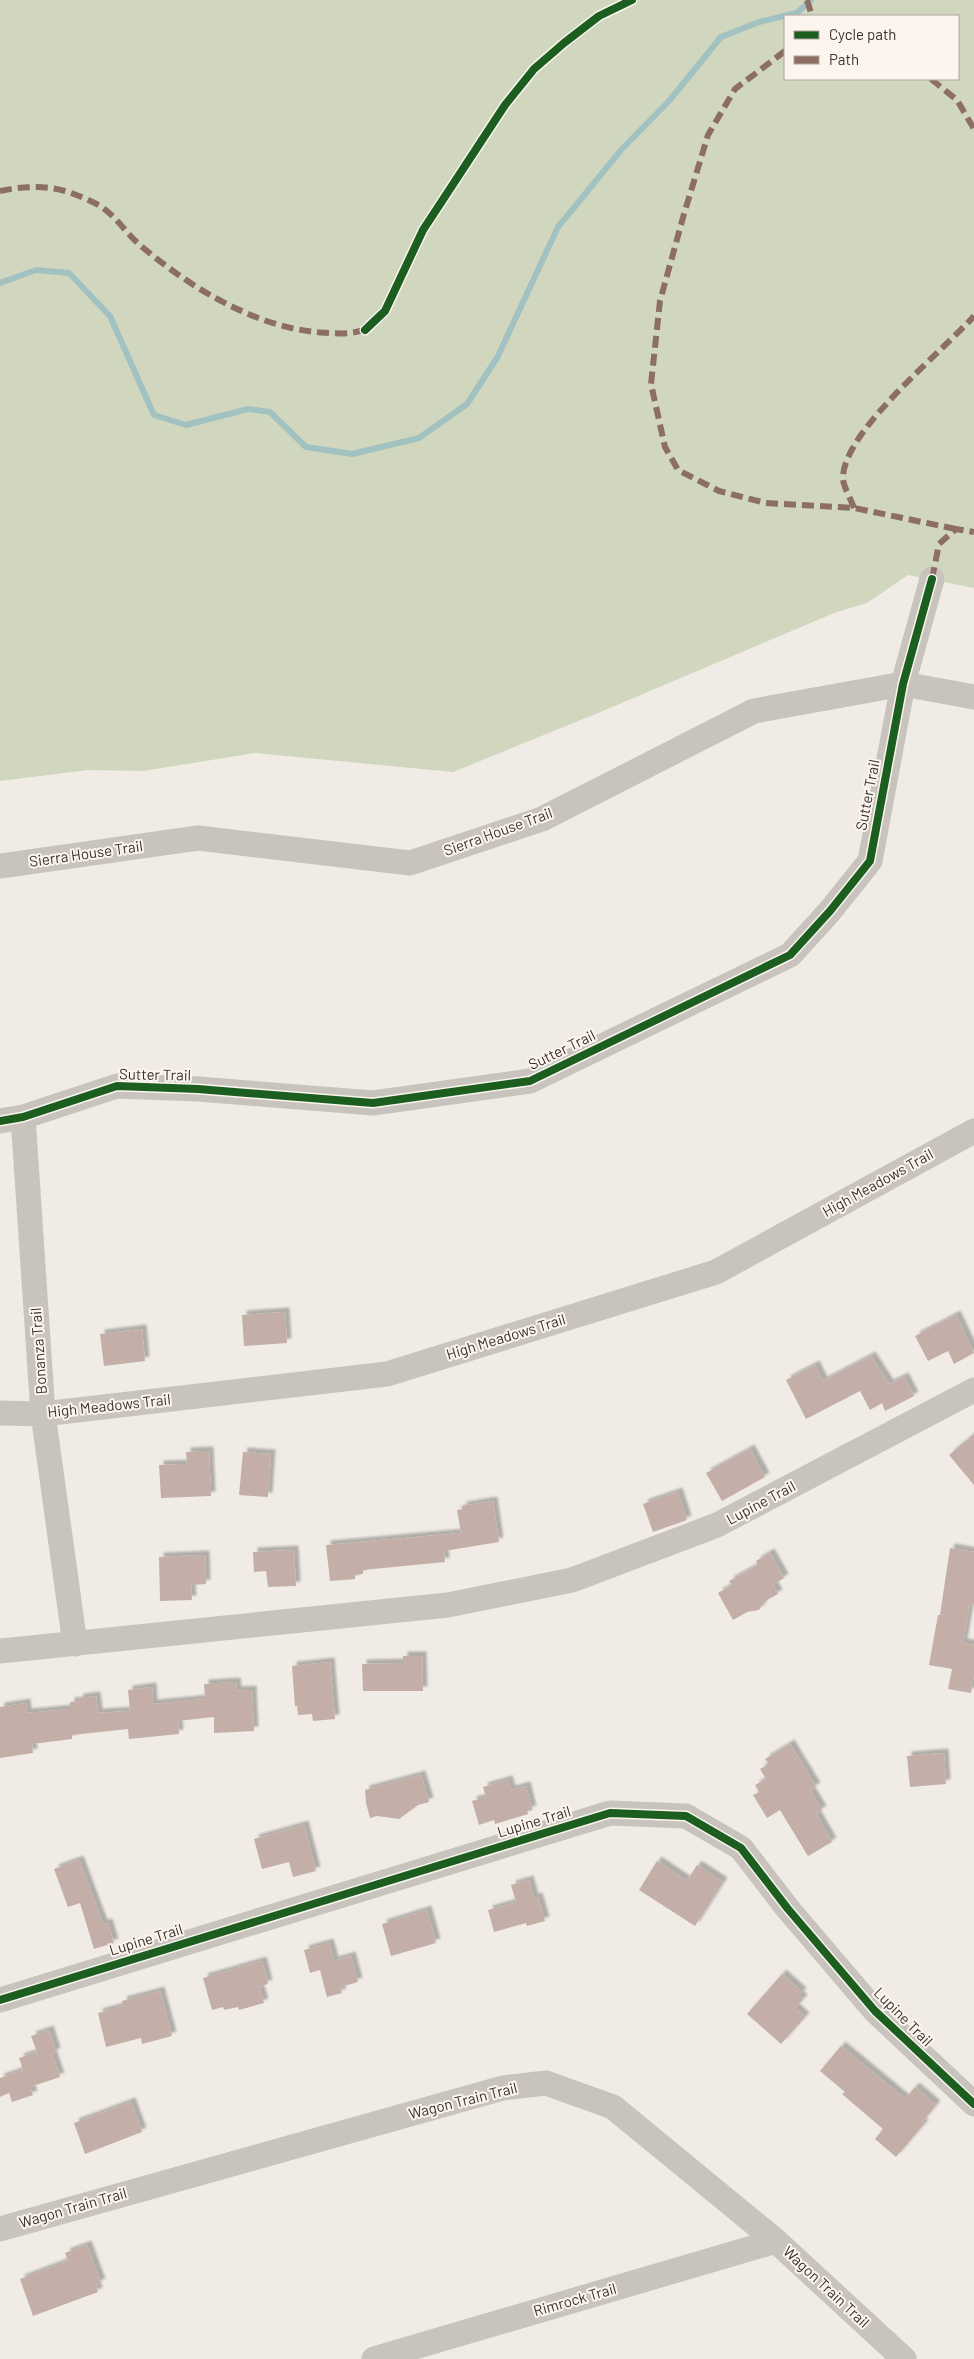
<svg xmlns="http://www.w3.org/2000/svg" width="974" height="2359" font-family="Barlow,sans-serif">
<style>
.green{fill:#d1d6bf;fill-rule:evenodd}
.lines{fill:none;stroke-linecap:round;stroke-linejoin:round}
.stream{stroke:#a1c2c1;stroke-width:6}
.building{fill:#c3afa7;filter:url(#shadow)}
.minor{stroke:#c9c3be;stroke-width:25}
.quiet{stroke:#8d6e63;stroke-width:6;stroke-dasharray:12 6;stroke-linecap:butt}
.cycleway-casing{stroke:#fbf5ee;stroke-width:11}
.cycleway{stroke:#1b5e20;stroke-width:8}
.labels{text-anchor:middle;stroke-width:4;stroke-linejoin:round;paint-order:stroke}
.street-label{font-size:15px;fill:#3b302b;stroke:#fbf5ee}
</style>
<defs>
<filter id="shadow"><feDropShadow dx="4.5" dy="-4.5" stdDeviation="1" flood-color="#0004"/></filter>
</defs>
<rect width="100%" height="100%" fill="#f0ebe5"/>
<!-- green -->
<path class="green" d="M0,0H974V588L908,575L867,603L834,613L598,713L453,772L255,753L143,771L88,770L0,781ZM785,16H958V79H785Z"/>
<g class="lines">
<!-- stream -->
<path class="stream" d="M0,283L36,270L69,273L110,316L154,415L186,425L248,409L270,412L306,447L352,454L419,438L467,404L497,358L558,227L622,149L669,101L721,37L759,22L797,13L811,0"/>
</g>
<!-- building -->
<path class="building" d="M285,1312L287,1343L244,1346L242,1315Z
M956,1315L974,1353L954,1364L948,1351L928,1361L915,1336Z
M142,1329L145,1361L104,1366L100,1334Z
M871,1356L889,1384L904,1377L914,1396L885,1411L882,1403L870,1410L860,1391L806,1419L786,1380L815,1365L823,1381Z
M974,1434V1485L949,1455Z
M750,1449L765,1477L722,1501L706,1473Z
M209,1451L211,1496L161,1498L159,1465L187,1464L186,1452Z
M243,1452L271,1454L268,1497L239,1495Z
M678,1492L687,1520L653,1532L643,1504Z
M493,1501L499,1542L444,1551L445,1562L363,1570V1574L355,1575V1579L330,1581L326,1545L461,1533L457,1510L463,1509L462,1506Z
M950,1548L974,1552V1605L970,1604L963,1643L974,1645V1674L971,1693L948,1689L952,1669L929,1665L938,1615H940Z
M294,1550L296,1586L268,1587L266,1571L254,1572L253,1552Z
M770,1553L784,1578L773,1585L778,1594L765,1601L759,1610L747,1612L733,1620L718,1593L732,1585L729,1581L758,1565L756,1561Z
M205,1555L206,1584L191,1585L192,1600L160,1601L159,1557Z
M403,1656H422L423,1691H363L362,1664L403,1663Z
M330,1662L335,1719L313,1721L312,1714L298,1715L297,1706H295L292,1666Z
M236,1682L237,1691L252,1690L254,1731L214,1733V1717L178,1721L179,1734L129,1739L128,1729L72,1735V1739L32,1744L33,1753L0,1758V1707L26,1703L27,1713L70,1709V1702L79,1701V1698L96,1696L98,1713L130,1711L128,1690L152,1687L153,1704L205,1699L204,1684Z
M790,1744L816,1787L810,1790L822,1810L816,1814L832,1842L808,1856L780,1810L767,1818L753,1795L759,1792L755,1785L766,1779L760,1769L769,1764L765,1759Z
M944,1753L946,1784L910,1787L907,1756Z
M421,1775L429,1802L418,1805L399,1819L377,1816L370,1818L366,1803L365,1790Z
M508,1780L511,1790L526,1786L532,1810L527,1811L528,1814L495,1824L494,1820L479,1825L472,1801L486,1797L483,1787Z
M304,1825L316,1871L293,1877L289,1862L262,1869L254,1839Z
M79,1860L103,1924L108,1923L114,1943L94,1949L80,1903L68,1907L54,1869Z
M657,1861L687,1881L697,1865L723,1882L695,1926L639,1890Z
M529,1880L534,1898L538,1897L545,1921L527,1926L526,1923L494,1932L488,1910L516,1902L511,1885Z
M427,1910L436,1943L391,1956L382,1924Z
M329,1943L334,1961L351,1956L358,1982L340,1987L342,1993L327,1997L320,1970L310,1973L304,1950Z
M262,1961L268,1984L259,1987L264,2003L239,2010L238,2007L224,2010L223,2007L212,2010L203,1978Z
M782,1974L802,1992L799,1995L803,1999L795,2008L805,2017L781,2044L747,2014Z
M160,1991L172,2036L142,2044L141,2038L106,2047L98,2013L123,2006L122,2001Z
M49,2030L56,2052L52,2054L60,2077L30,2087L33,2095L12,2102L9,2093L0,2097V2078L23,2070L19,2058L37,2052L31,2036Z
M841,2046L905,2099L915,2087L936,2105L922,2122L924,2124L896,2157L875,2139L883,2129L842,2094L845,2092L820,2071Z
M131,2102L142,2132L85,2154L74,2123Z
M87,2245L101,2283L96,2285L98,2292L33,2316L20,2279L68,2261L65,2253Z"/>
<g class="lines">
<!-- minor -->
<path class="minor" d="M0,866L198,838L410,863L542,819L754,711L903,684L974,697
M23,1117L43,1414L75,1644
M0,1121L23,1117L117,1086L198,1089L373,1103L530,1081L790,955L830,911L870,861L903,684L932,579
M0,1413L43,1414L387,1374L716,1272L974,1131
M0,1651L448,1605L572,1580L717,1525L974,1390
M0,2000L610,1813L686,1816L741,1848L788,1909L875,2011L974,2104
M0,2229L503,2088L546,2083L613,2107L776,2241L904,2359
M374,2359L776,2241"/>
<!-- quiet -->
<path class="quiet" d="M807,0L812,16
M785,51L735,89L708,135L684,214L660,301L651,384L665,447L678,470L719,491L766,503L854,508L956,529
M931,79L957,100L974,129
M0,191C23,186 49,185 71,193C82,197 100,204 108,212C120,222 128,235 140,245C188,286 251,325 315,332C330,333 354,336 367,328
M854,508C851,499 842,485 843,476C846,429 942,352 974,316
M932,579L939,544L956,529L974,532"/>
<defs>
<path id="cycleway" d="M365,330L385,311L423,230L505,105L534,69L564,43L599,16L632,0
M0,1121L23,1117L117,1086L198,1089L373,1103L530,1081L790,955L830,911L870,861L903,684L932,579
M0,2000L610,1813L686,1816L741,1848L788,1909L875,2011L974,2104"/>
</defs>
<!-- cycleway casing -->
<use href="#cycleway" class="cycleway-casing"/>
<!-- cycleway -->
<use href="#cycleway" class="cycleway"/>
</g>
<g class="labels">
<!-- street labels -->
<g class="street-label">
<text transform="translate(868 795) rotate(-79)" y="5">Sutter Trail</text>
<text transform="translate(498 832) rotate(-20)" y="5">Sierra House Trail</text>
<text transform="translate(86 854) rotate(-8)" y="5">Sierra House Trail</text>
<text transform="translate(562 1050) rotate(-26)" y="5">Sutter Trail</text>
<text transform="translate(155 1075) rotate(1)" y="5">Sutter Trail</text>
<text transform="translate(878 1183) rotate(-29)" y="5">High Meadows Trail</text>
<text transform="translate(506 1337) rotate(-17)" y="5">High Meadows Trail</text>
<text transform="translate(39 1351) rotate(-94)" y="5">Bonanza Trail</text>
<text transform="translate(109 1406) rotate(-6)" y="5">High Meadows Trail</text>
<text transform="translate(761 1503) rotate(-28)" y="5">Lupine Trail</text>
<text transform="translate(534 1822) rotate(-17)" y="5">Lupine Trail</text>
<text transform="translate(146 1940) rotate(-17)" y="5">Lupine Trail</text>
<text transform="translate(903 2017) rotate(45)" y="5">Lupine Trail</text>
<text transform="translate(463 2101) rotate(-14)" y="5">Wagon Train Trail</text>
<text transform="translate(73 2208) rotate(-16)" y="5">Wagon Train Trail</text>
<text transform="translate(826 2287) rotate(43)" y="5">Wagon Train Trail</text>
<text transform="translate(575 2300) rotate(-16)" y="5">Rimrock Trail</text>
</g>
</g>
<!-- legend -->
<rect x="784" y="15" width="175" height="65" fill="#fbf5ee" stroke="#aea6a0"/>
<rect x="794" y="31" width="25" height="8" fill="#1b5e20" stroke="#aea6a0"/>
<text x="829" y="40" font-size="15" fill="#3b302b">Cycle path</text>
<rect x="794" y="56" width="25" height="8" fill="#8d6e63" stroke="#aea6a0"/>
<text x="829" y="65" font-size="15" fill="#3b302b">Path</text>
</svg>
